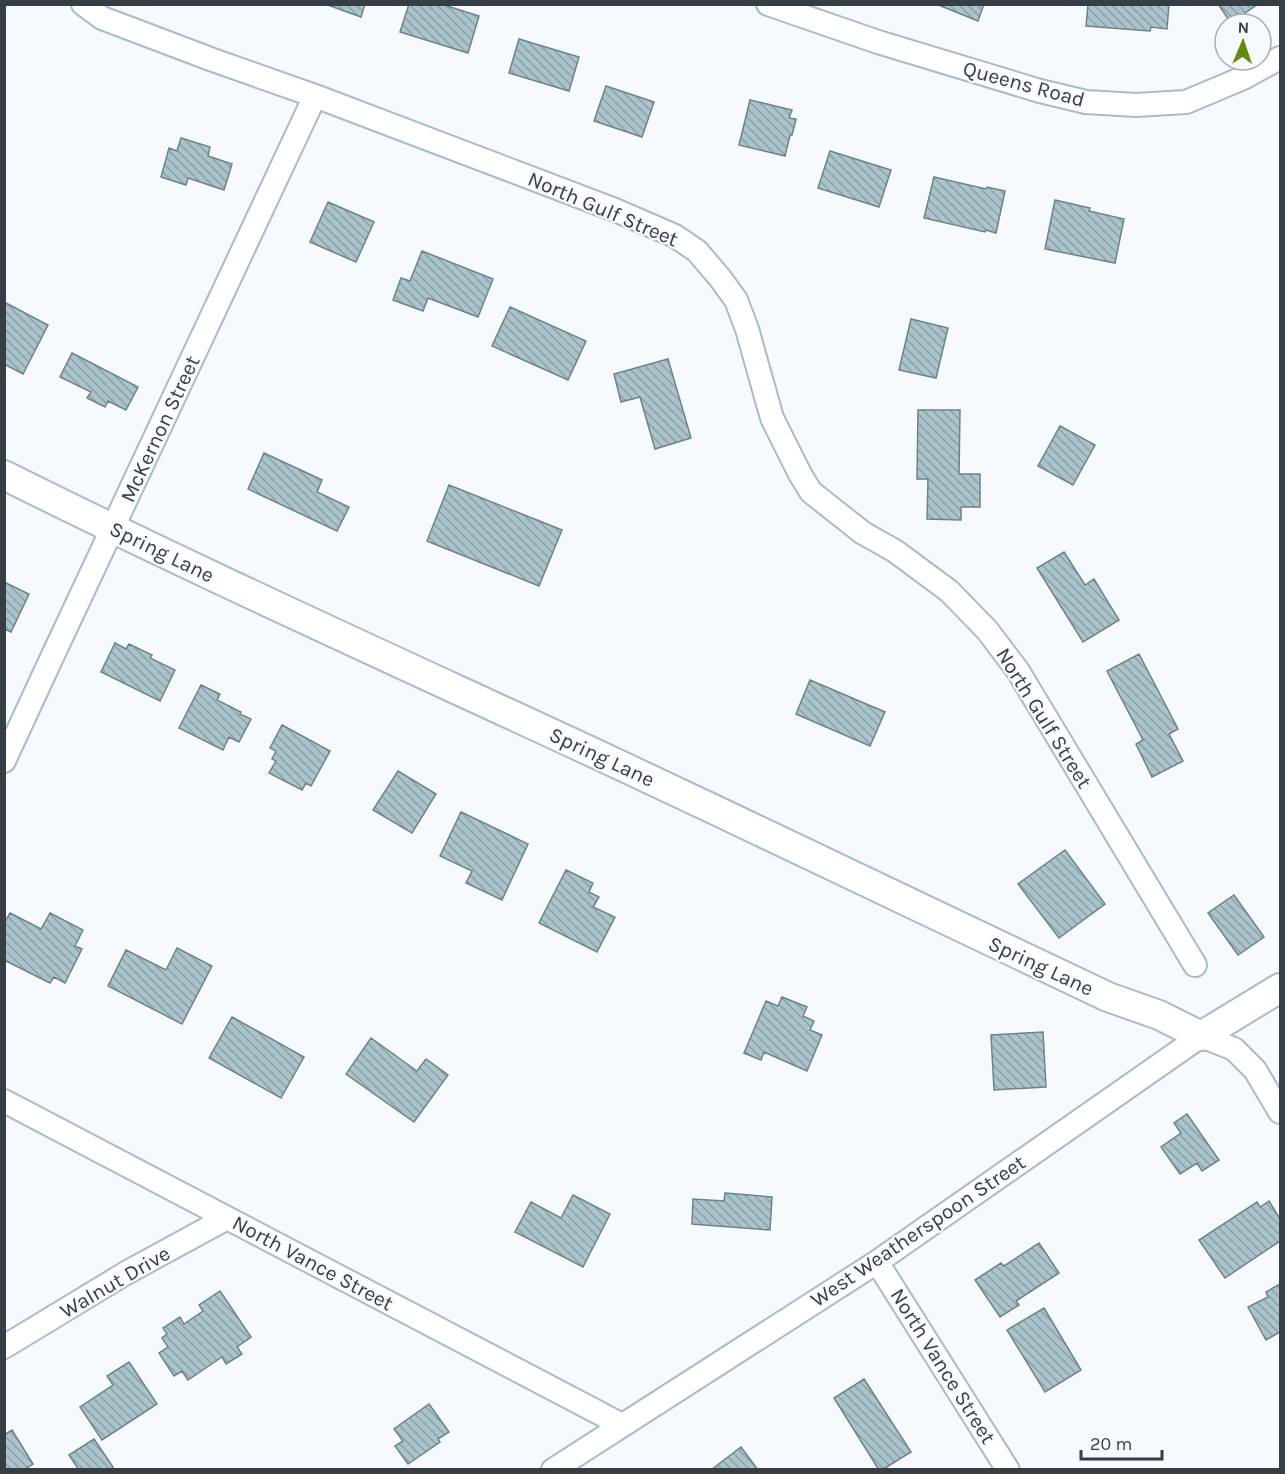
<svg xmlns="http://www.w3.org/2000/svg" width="1285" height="1474" font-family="Karla,sans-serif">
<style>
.building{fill:url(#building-back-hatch);stroke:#6c838b;stroke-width:1.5}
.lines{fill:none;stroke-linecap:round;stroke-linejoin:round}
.minor-casing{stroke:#a9bbca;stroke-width:26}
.tertiary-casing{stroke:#a9bbca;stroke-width:32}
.minor{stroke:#fff;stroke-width:22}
.tertiary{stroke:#fff;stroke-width:28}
.labels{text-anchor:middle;stroke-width:4.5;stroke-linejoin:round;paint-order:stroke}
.street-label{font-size:21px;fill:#363d44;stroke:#f6f9fd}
</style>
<defs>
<pattern id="building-back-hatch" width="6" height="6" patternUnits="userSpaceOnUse" patternTransform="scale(1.5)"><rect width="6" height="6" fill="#abc4cc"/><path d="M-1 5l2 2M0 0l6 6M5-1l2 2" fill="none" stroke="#8ca0a7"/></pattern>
</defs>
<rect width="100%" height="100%" fill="#f6f9fd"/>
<!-- building -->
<path class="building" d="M325,4H365L361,17Z
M409,4H441L479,16L468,53L400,32Z
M936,4H984L978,21Z
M1088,4H1169L1167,29L1151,27L1150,31L1086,26Z
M1218,4H1258L1231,23Z
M519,39L579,57L569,91L509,73Z
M606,86L654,102L642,137L594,121Z
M750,100L792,110L789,118L796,119L792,135H790L785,156L739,145Z
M181,138L210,147L208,156L232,164L224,190L188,178L186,185L161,177L169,148L177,151Z
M830,151L891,170L879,207L818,188Z
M934,177L986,189L987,187L1005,191L996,233L986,230L985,232L924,218Z
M1055,200L1090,208L1089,211L1124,219L1115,263L1045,249Z
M328,202L374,222L356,262L310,242Z
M422,251L493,279L478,317L428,298L423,311L393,300L401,278L410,281Z
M4,302L48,325L23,374L4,364Z
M510,307L586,341L568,380L492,346Z
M911,319L948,328L936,378L899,370Z
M72,353L138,387L126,410L108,401L105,407L87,398L91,392L60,377Z
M668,359L691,438L655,449L640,397L621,402L614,374Z
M918,410H960L959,474H980V507H961V520L927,519L928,479H917Z
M1060,426L1095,445L1073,485L1038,466Z
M264,453L322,480L317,492L349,507L337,531L248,489Z
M449,485L562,530L539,586L427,541Z
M1064,552L1085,585L1094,579L1119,620L1083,642L1037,568Z
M4,582L29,594L11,632L4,629Z
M115,643L126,649L129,644L152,655L150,658L175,670L160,701L101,672Z
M1139,654L1178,729L1169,734L1183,761L1152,777L1136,744L1143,740L1107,671Z
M810,680L885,712L870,746L796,714Z
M201,685L220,694L217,700L241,712L240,714L251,719L239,742L229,737L223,750L179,728Z
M282,725L330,751L311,786L306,783L302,790L269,773L276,761L272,759L276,751L270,748Z
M398,771L436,794L412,833L373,810Z
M461,812L528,844L502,900L466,883L472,871L440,856Z
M1065,850L1105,904L1059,938L1018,884Z
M566,870L593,883L589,892L599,897L593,907L615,917L597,952L539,923Z
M1234,895L1264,937L1238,955L1208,913Z
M10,913L41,929L50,913L83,930L75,946L82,949L65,983L54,977L50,983L4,960V923Z
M177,948L212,966L182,1024L108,986L126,950L166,970Z
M782,997L807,1007L803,1016L814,1021L810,1030L822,1035L807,1071L764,1052L761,1060L744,1053L766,1001L778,1006Z
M232,1017L304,1057L281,1098L209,1058Z
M1043,1032L1046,1087L994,1090L991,1035Z
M371,1038L417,1071L426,1059L448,1075L414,1122L346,1074Z
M1187,1114L1219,1160L1202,1171L1197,1163L1180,1174L1161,1147L1181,1133L1174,1123Z
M725,1193L772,1197L770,1230L692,1224L693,1199L724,1201Z
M573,1195L610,1214L583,1267L515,1232L531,1202L561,1218Z
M1269,1201L1280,1219V1241L1225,1278L1199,1240L1257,1202L1260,1207Z
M1039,1243L1059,1273L1016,1301L1019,1305L1000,1317L975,1280L1001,1263L1004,1266Z
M1280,1284V1332L1266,1340L1248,1307L1268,1297L1266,1292Z
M220,1291L251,1337L237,1347L242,1354L226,1364L222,1357L188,1380L182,1371L174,1376L159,1353L168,1347L162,1338L167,1334L163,1328L180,1317L184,1324L203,1311L199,1305Z
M1044,1308L1081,1370L1045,1392L1007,1330Z
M129,1362L157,1404L102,1440L80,1407L113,1385L107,1376Z
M864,1379L911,1452L882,1470H879L834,1398Z
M429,1404L449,1432L438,1439L440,1442L408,1464L395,1446L403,1441L394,1429Z
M12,1430L33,1464L24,1470H4V1435Z
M94,1439L113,1467L109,1470H79L69,1455Z
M741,1447L758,1470H711Z"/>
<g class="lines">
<defs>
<path id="minor" d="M83,4L102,18L213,60L315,96L615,210L675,236L697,251L720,278L736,300L747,329L772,418L800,474L811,492L863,533L895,551L949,591L987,630L1018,671L1195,965
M768,4L878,42L1040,91L1086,102L1136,105L1186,102L1243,78L1280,58
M4,761L47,668L315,96
M4,1101L622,1425
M877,1262L1008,1470
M4,1347L126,1273L227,1218
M553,1470L877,1262L1201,1036L1234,1049L1255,1070L1280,1112"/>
<path id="tertiary" d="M4,475C204,575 407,666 609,760C776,838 942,919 1108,997L1159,1015L1201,1036L1280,988"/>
</defs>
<!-- minor casing -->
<use href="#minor" class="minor-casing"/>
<!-- tertiary casing -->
<use href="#tertiary" class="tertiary-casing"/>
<!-- minor -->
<use href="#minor" class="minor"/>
<!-- tertiary -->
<use href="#tertiary" class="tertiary"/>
</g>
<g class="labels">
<!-- street labels -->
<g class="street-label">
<text transform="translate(1024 84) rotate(15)" y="7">Queens Road</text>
<text transform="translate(603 209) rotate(23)" y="7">North Gulf Street</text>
<text transform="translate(160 429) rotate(-65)" y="7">McKernon Street</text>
<text transform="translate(162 552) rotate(26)" y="7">Spring Lane</text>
<text transform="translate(1044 718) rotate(58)" y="7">North Gulf Street</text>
<text transform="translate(602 757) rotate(25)" y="7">Spring Lane</text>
<text transform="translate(1041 966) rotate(25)" y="7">Spring Lane</text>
<text transform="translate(918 1231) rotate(-34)" y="7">West Weatherspoon Street</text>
<text transform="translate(313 1263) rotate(28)" y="7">North Vance Street</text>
<text transform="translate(115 1282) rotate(-30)" y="7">Walnut Drive</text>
<text transform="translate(943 1366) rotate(58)" y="7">North Vance Street</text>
</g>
</g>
<!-- border -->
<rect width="1285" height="1474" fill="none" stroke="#363d44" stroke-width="12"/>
<!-- north arrow -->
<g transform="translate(1243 42) rotate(2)"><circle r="28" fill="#f6f9fd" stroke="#a9aeb3" stroke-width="1.5"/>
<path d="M0-4.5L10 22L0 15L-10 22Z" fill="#66890c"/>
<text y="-9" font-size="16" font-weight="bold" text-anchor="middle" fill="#363d44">N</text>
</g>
<!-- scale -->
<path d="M1081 1450v9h81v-9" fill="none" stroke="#363d44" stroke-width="3"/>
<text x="1090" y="1450" font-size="18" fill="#363d44" stroke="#f6f9fd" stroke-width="4.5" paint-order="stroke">20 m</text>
</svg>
